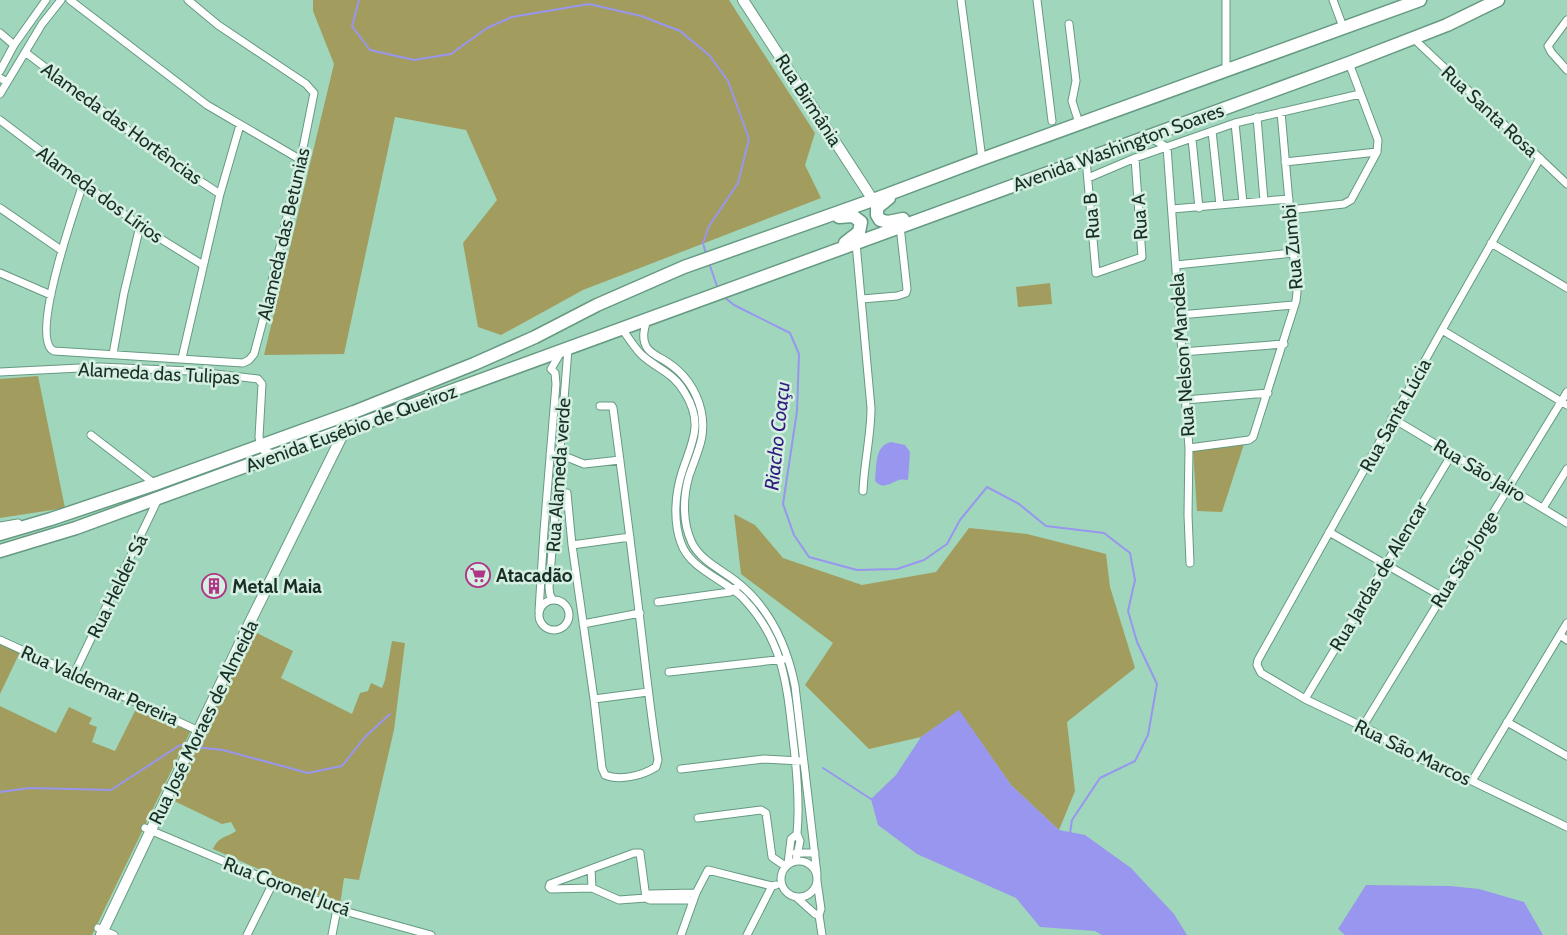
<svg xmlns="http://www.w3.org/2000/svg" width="1567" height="935" font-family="Cabin,sans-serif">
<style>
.green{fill:#a29d5e}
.water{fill:#9896ee}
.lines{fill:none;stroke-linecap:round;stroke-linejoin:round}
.stream{stroke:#9896ee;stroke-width:2}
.street-casing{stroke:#669a82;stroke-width:9}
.secondary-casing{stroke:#669a82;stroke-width:12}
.highway-casing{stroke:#669a82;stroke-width:15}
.street{stroke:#fff;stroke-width:7}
.secondary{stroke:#fff;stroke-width:10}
.highway{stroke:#fff;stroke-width:12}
.labels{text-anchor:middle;stroke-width:5;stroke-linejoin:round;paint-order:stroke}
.street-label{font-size:19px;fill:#192f25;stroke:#d5f0e3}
.poi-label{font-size:19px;font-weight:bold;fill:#192f25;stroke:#d5f0e3;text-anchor:start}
.water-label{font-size:20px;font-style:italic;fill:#321c80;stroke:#d5f0e3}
</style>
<rect width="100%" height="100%" fill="#a0d6bc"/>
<!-- green -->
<path class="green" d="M313,0H729L815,133L805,165L821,198L583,290L501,335L478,327L463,243L497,200L466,130L395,117L344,354L264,355L334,64L313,11Z
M1050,283L1052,304L1018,307L1016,287Z
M38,376L65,508L0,518V379Z
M1244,444L1222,512L1197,511L1193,450L1196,447Z
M734,514L755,525L783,558L862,585L936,572L969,528L1027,534L1106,554L1110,587L1135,668L1067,722L1075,791L1059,830L1011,785L959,711L921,737L869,749L805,685L833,643L741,574Z
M253,631L293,651L281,678L352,714L360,693L368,691L371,683L382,688L385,680L392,641L405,643L394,730L359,880L344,878L340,905L213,849C219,836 226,838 236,831L231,822L222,824L170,799Z
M0,643L20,652L0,694Z
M138,705L192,728L92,935H0V706L56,733L69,707L92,718L89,724L97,727L92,742L115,751Z"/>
<!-- water -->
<path class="water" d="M891,442L905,445L910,452L908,480C905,480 902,479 899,480C890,483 883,490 875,481C877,466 874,446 891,442Z
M959,710L1011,785L1059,830L1085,835L1131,868L1174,914L1187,935H1102L1095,931L1040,927L1016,898L917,854L878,825L871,799L896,775L921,737Z
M1366,885L1450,886L1479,889L1524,902L1543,935H1345L1338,929Z"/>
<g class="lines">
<!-- stream -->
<path class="stream" d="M359,0L352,26L370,50L414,60L451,54L487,28L512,17L589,4L641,16L680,31L710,56L728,81L749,139L738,183L709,226L703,243L706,254
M709,263L718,289
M724,297L734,305L790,333L799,354L797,411L783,504L794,535L809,557L857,570L897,569L924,560L947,544L960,520L987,487L1019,504L1046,526L1104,533L1130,553L1135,580L1128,611L1137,642L1157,684L1148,735L1135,761L1100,778L1072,820L1070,833
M195,747L223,750L308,773L342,766L365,737L390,714
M823,768L871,799
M0,792L30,788L111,790L180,745H182"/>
<defs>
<path id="street" d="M70,0L207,105L301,160
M961,0L982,159
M1037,0L1052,121
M1333,0L1343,27
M1567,20L1548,46L1551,52L1567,70
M1069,24L1076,81L1072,101L1079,123
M0,33L14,45
M1413,38L1567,184
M25,52L159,154L220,194
M1226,70V0
M0,71L14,45L46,0
M0,78L7,82
M0,94L42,24L61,0
M1257,117L1264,201
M0,120L140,226L203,265
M1235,123L1243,203
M1212,131L1220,205
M1152,134L1154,140L1167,147L1189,448L1188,515L1190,563
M1192,139L1199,208
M1540,158L1442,330L1258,660L1257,665L1261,673L1305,699L1374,732L1409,754L1472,781L1567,827
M1086,159L1096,273L1142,257L1135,158
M1285,162L1377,152
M1088,178L1135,158L1235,123L1360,94
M83,184C74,211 33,329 51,349L54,351L243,363L249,360L254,354L262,324L304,143L314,93L306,84L218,25L188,0
M0,208L61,250
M1172,209L1289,199
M1289,210L1344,204L1351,200L1377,152L1378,140L1349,63
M856,243L871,408C871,436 864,463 863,491
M1491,243L1567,288
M1176,265L1293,253
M0,273L51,295
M862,299L897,296L906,293L907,289L900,226
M1179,315L1294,305
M647,320C644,329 641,340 648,349C653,355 661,358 667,362C684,373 696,390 701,410C707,437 697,452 689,476C683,497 682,522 692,543C701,561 722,570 737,582C770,608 787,646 795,686L817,874
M622,329C629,338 635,349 643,356C659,370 674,373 685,393C704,424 692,442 682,472C675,494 673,521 681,543C690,569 722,578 742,597C783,639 787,684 793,739C797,771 800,802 797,834L791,839L788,863
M1442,330L1567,405
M1182,352L1284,344
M113,354L124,293L140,226
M182,358L220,194L240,125
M0,372L100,367L190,371L258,379L262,384L259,437L261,447L264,451L274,454
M1185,400L1268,393
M600,406H612L613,408C622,476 631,544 639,612C645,661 650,711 658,760L656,767C642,776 619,781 605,775L602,768L594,699L572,545L630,537
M1392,418L1567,523
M91,435L155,484
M1189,448L1249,440L1253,437L1296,301L1297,292L1281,112
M550,454L564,456L584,464L620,460
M567,493L572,545
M1543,508L1567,469
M0,526L18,523
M1329,532L1441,596
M539 615a15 15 0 1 1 30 0a15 15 0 1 1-30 0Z
M553,600L550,595L549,588L568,349
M658,602L730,592L736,588
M539,611L544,531L556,384L555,373L551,369L561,352
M583,624L640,613
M1560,635L1567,640
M0,640L199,731
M669,672L785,659
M74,674L159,497
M594,699L648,692
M1305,699L1452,454
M1507,722L1567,756
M1363,726L1567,392
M681,769L764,759L800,761
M1472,781L1567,623
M698,818L761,810L766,813L772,857L785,866
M145,828L337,909L431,935
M796,853H815
M796,860L800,841L797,834
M781 879a18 18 0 1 1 36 0a18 18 0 1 1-36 0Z
M591,869L592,888
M817,881L821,909L819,915L822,935
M796,897L815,914L819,915
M646,898L640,853H634L550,884L549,887L551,889L592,888L619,900L646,898L650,900H688L693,902
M646,898L650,894L696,893
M98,928L114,935
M247,935L273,883
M332,935L337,909
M681,935L696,893L708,870L772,886
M747,935L772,886L776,885"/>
<path id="secondary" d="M743,0L873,200
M101,935L252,618L345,430"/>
<path id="highway" d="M889,198L877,208V215L880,220L888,222L903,219
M839,217L853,216L861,222L859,232L845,243
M0,534L51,519L155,484L354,412L474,364L535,337L597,305L684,267L873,200L982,159L1420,0
M0,551L76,528L1349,63L1447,25L1498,0"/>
</defs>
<!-- street casing -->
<use href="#street" class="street-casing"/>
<!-- secondary casing -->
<use href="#secondary" class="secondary-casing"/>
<!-- highway casing -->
<use href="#highway" class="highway-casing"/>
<!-- street -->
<use href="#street" class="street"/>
<!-- secondary -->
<use href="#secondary" class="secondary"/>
<!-- highway -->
<use href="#highway" class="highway"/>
</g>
<!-- icons -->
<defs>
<symbol id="supermarket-ring" viewBox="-11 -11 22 22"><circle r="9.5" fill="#d5f0e3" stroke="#b03587" stroke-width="1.5"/><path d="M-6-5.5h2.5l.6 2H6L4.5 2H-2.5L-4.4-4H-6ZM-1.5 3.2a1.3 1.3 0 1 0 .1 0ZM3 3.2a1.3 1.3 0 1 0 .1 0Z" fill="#b03587"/></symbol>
<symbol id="building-ring" viewBox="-11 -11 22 22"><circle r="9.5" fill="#d5f0e3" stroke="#b03587" stroke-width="1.5"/><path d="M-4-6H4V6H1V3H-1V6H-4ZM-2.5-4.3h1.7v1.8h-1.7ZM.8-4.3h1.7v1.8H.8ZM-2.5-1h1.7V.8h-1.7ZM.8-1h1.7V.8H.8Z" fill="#b03587"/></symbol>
</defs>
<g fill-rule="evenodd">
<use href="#supermarket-ring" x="464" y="561" width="28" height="28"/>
<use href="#building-ring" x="200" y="572" width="28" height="28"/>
</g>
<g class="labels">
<!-- street labels -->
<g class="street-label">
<text transform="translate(809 100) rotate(57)" y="7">Rua Birmânia</text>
<text transform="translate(1490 111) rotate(43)" y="7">Rua Santa Rosa</text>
<text transform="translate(122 123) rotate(36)" y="7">Alameda das Hortências</text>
<text transform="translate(1118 147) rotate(-20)" y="7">Avenida Washington Soares</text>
<text transform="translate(100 194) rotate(36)" y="7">Alameda dos Lírios</text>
<text transform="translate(1091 216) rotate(-94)" y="7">Rua B</text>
<text transform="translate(1139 217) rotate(-94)" y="7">Rua A</text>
<text transform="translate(283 234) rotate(-77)" y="7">Alameda das Betunias</text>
<text transform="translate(1292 247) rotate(-95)" y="7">Rua Zumbi</text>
<text transform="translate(1182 355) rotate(-94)" y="7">Rua Nelson Mandela</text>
<text transform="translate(159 373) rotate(3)" y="7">Alameda das Tulipas</text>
<text transform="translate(1395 415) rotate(-61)" y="7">Rua Santa Lúcia</text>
<text transform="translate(351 428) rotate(-20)" y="7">Avenida Eusébio de Queiroz</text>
<text transform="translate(1480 470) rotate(31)" y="7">Rua São Jairo</text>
<text transform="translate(558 475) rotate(-86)" y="7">Rua Alameda verde</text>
<text transform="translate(1464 559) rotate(-58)" y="7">Rua São Jorge</text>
<text transform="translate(1378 576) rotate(-59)" y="7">Rua Jardas de Alencar</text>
<text transform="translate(117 586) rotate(-64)" y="7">Rua Helder Sá</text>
<text transform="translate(100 685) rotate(24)" y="7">Rua Valdemar Pereira</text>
<text transform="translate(203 722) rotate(-64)" y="7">Rua José Moraes de Almeida</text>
<text transform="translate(1413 752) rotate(26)" y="7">Rua São Marcos</text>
<text transform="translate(287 886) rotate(21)" y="7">Rua Coronel Jucá</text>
</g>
<!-- poi labels -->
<g class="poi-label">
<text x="496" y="582">Atacadão</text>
<text x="232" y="593">Metal Maia</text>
</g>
<!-- water labels -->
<g class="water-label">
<text transform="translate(777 436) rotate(-84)" y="7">Riacho Coaçu</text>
</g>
</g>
</svg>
